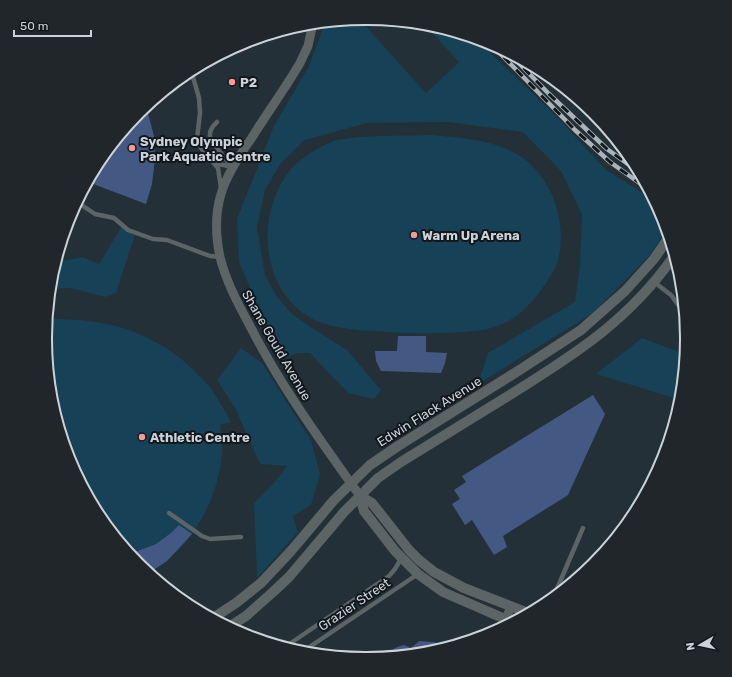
<svg xmlns="http://www.w3.org/2000/svg" width="732" height="677" font-family="Rubik,sans-serif">
<style>
.green{fill:#164156}
.building{fill:#435984}
.lines{fill:none;stroke-linecap:round;stroke-linejoin:round}
.service{stroke:#5c6465;stroke-width:4.5}
.minor{stroke:#5c6465;stroke-width:9}
.tertiary{stroke:#5c6465;stroke-width:10}
.rail-casing{stroke:#aab3b9;stroke-width:4.5}
.rail{stroke:#11171a;stroke-width:3;stroke-dasharray:9;stroke-linecap:butt}
.poi-dot{fill:#f59c92;stroke:#11171a;stroke-width:1.5}
.labels{text-anchor:middle;stroke-width:4;stroke-linejoin:round;paint-order:stroke}
.poi-label{font-size:13px;font-weight:bold;fill:#cbd3d8;stroke:#11171a;text-anchor:start}
.street-label{font-size:13px;fill:#cbd3d8;stroke:#11171a}
.rim{fill:none;stroke:#cbd3d8;stroke-width:2}
</style>
<rect width="100%" height="100%" fill="#233037"/>
<!-- green -->
<path class="green" d="M359,19L426,93L459,62L424,24L475,38L558,118L606,170L654,200L662,216L666,230L650,255L593,313L478,384L488,353L575,302L580,264L582,215L561,171L523,132L448,122L367,123L305,140L281,163L265,190L257,227L265,275L276,295L292,314L309,326L347,350L381,390L374,399L348,393L310,353H297L286,358L277,347L258,307L239,262L237,219L274,126L309,66L323,28V22Z
M554,80L593,112L628,155L557,87Z
M432,135C460,138 490,139 515,153C553,174 570,226 556,267C554,271 550,276 548,280C535,300 520,318 497,326C488,330 476,331 465,332C436,334 406,334 376,331C365,331 354,330 343,328C332,326 318,323 309,317C259,287 256,211 291,169C301,158 317,148 331,142C337,139 344,139 351,138C377,135 405,136 432,135Z
M122,226L135,235L116,293L105,297L70,288L50,289L52,276L56,262L83,257L99,264Z
M47,319C100,318 144,328 185,362C194,370 203,379 211,388C218,399 225,411 231,422L220,425C221,434 223,443 222,452C219,500 191,549 149,573L139,565L99,516L70,461L52,401L46,338Z
M642,338L685,354L680,400L596,374Z
M241,348L262,363L311,440L320,474L311,505L293,516L298,532L257,578L254,503L274,483L287,466L260,464L235,408L217,380Z"/>
<!-- building -->
<path class="building" d="M146,106L154,136L155,159L152,184L146,204L88,182L100,160L140,112Z
M398,336H426V352L447,353L445,363L441,373L381,371L376,361L375,351H397Z
M593,395L605,414L568,495L503,536L507,547L494,555L472,520L465,525L452,504L460,499L454,490L466,482L462,476Z
M179,525L192,534L167,561L149,573L139,565L130,554L156,544L171,533Z
M419,641L433,642L449,647L428,653L382,657L397,647L404,645L411,648Z"/>
<g class="lines">
<!-- service -->
<path class="service" d="M191,70L199,98L200,113L197,139L201,148L218,168L221,188
M217,122C204,134 211,141 220,152C224,157 228,162 232,167
M215,163L232,167
M76,204L83,206L95,214L114,218L128,230L153,239L167,240L210,256L220,257
M654,282L671,295L684,313
M169,513L202,536L210,539L241,537
M553,598L583,528
M285,647L389,576L395,569L401,559
M302,652L418,574"/>
<!-- minor -->
<path class="minor" d="M313,23L308,46L300,63C285,89 267,113 251,139C239,156 227,174 221,194C215,214 216,238 220,257C226,281 237,302 249,324C280,385 320,440 360,496
M502,627L511,607"/>
<!-- tertiary -->
<path class="tertiary" d="M360,496L372,503L409,550L419,560L434,572L464,588L528,613
M360,496L364,511L395,551L418,574L443,592L512,622
M213,618L236,603L261,583L291,551L334,500L370,465L398,446L518,371L581,330L625,291L654,259L669,237
M229,627L246,616L273,592L289,577L344,512L378,478L401,462C438,439 476,416 513,393C577,353 630,319 674,256"/>
<defs>
<path id="rail" d="M491,44L575,130L610,162L648,189
M511,55L549,94L607,149L639,172"/>
</defs>
<!-- rail casing -->
<use href="#rail" class="rail-casing"/>
<!-- rail -->
<use href="#rail" class="rail"/>
</g>
<!-- markers -->
<g class="poi-dot">
<circle cx="232" cy="82" r="4"/>
<circle cx="132" cy="148" r="4"/>
<circle cx="414" cy="235" r="4"/>
<circle cx="142" cy="437" r="4"/>
</g>
<g class="labels">
<!-- poi labels -->
<g class="poi-label">
<text x="240" y="87">P2</text>
<text x="140" y="146">Sydney Olympic<tspan x="140" dy="15">Park Aquatic Centre</tspan></text>
<text x="422" y="240">Warm Up Arena</text>
<text x="150" y="442">Athletic Centre</text>
</g>
<!-- street labels -->
<g class="street-label">
<text transform="translate(277 345) rotate(60)" y="5">Shane Gould Avenue</text>
<text transform="translate(429 411) rotate(-32)" y="5">Edwin Flack Avenue</text>
<text transform="translate(354 604) rotate(-34)" y="5">Grazier Street</text>
</g>
</g>
<!-- crop -->
<path d="M0 0H732V677H0ZM365 25H367A313 313 0 0 1 680 338V339A313 313 0 0 1 367 652H365A313 313 0 0 1 52 339V338A313 313 0 0 1 365 25Z" fill="#202629" fill-rule="evenodd"/>
<path class="rim" d="M365 25H367A313 313 0 0 1 680 338V339A313 313 0 0 1 367 652H365A313 313 0 0 1 52 339V338A313 313 0 0 1 365 25Z"/>
<!-- north arrow -->
<g transform="translate(700 645) rotate(261)" stroke="#11171a" stroke-width="3" paint-order="stroke">
<path d="M0-3L7 15L0 10L-7 15Z" fill="#cbd3d8"/>
<text y="-6" font-size="11" font-weight="bold" text-anchor="middle" fill="#cbd3d8">N</text>
</g>
<!-- scale -->
<path d="M14 30v6h77v-6" fill="none" stroke="#cbd3d8" stroke-width="2"/>
<text x="20" y="30" font-size="12" fill="#cbd3d8" stroke="#11171a" stroke-width="3" paint-order="stroke">50 m</text>
</svg>
